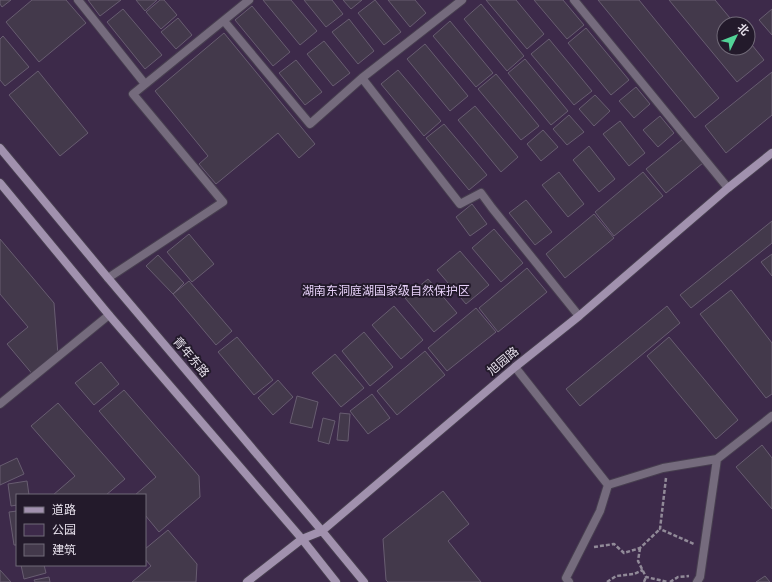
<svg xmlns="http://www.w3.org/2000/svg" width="772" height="582" font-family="'DM Sans','Noto Sans SC',sans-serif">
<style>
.green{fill:#3d2a4a;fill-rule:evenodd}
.building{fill:#43394b;stroke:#685d71}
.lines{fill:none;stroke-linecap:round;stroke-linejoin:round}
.street-casing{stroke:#473e4f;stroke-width:10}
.secondary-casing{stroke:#473e4f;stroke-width:10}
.path{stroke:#918a98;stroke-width:2.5;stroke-dasharray:4 2;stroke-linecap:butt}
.street{stroke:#756b7d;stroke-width:8}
.secondary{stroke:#a191ae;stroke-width:8}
.labels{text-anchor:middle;stroke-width:4;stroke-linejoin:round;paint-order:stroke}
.park-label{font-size:12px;fill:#e6d0f8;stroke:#231a2b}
.street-label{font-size:12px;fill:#e7e1ec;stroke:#231a2b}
</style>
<rect width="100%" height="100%" fill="#2d2335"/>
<!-- green -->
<path class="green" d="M0,0H772V582H0ZM724,24H748V48H724ZM17,495H145V565H17Z"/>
<!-- building -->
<path class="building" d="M0,0H11L2,7L0,4Z
M32,0H66L86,23L39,62L6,22Z
M88,0H121L100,16Z
M136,0H157L145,11Z
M160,0H164L177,15L161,29L146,12Z
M263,0H291L317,31L300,45Z
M304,0H332L343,14L326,27Z
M343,0H362L351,9Z
M375,0L401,32L384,45L358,13Z
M388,0H415L426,13L410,27Z
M486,0H516L544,34L527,49Z
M534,0H563L584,25L567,39Z
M598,0H639L719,98L695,118Z
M669,0H715L735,24H724V48H748V40L764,60L737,82Z
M481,4L524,56L507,71L464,19Z
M252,6L290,52L273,66L235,20Z
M123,9L162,55L145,69L107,22Z
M772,9V35L759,20Z
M178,18L192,35L176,49L161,32Z
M349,19L374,51L358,64L332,32Z
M450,21L493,73L476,87L433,36Z
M586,28L629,80L611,95L568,43Z
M224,33L315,144L299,158L278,133L216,184L199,164L208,156L155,91Z
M3,36L29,67L5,86L0,80V39Z
M549,39L592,91L574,105L531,54Z
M324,41L350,73L333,86L307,54Z
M425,44L468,96L450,111L407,59Z
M525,59L568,111L551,125L508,73Z
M296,60L322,92L305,105L279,73Z
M398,70L441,121L424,136L381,84Z
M38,71L88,133L60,156L9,95Z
M772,72V115L726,153L705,126Z
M496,74L539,126L521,140L478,89Z
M636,87L650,104L634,118L619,101Z
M595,95L610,111L594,126L579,109Z
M475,106L518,157L501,172L458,120Z
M569,115L584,132L567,145L553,129Z
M660,116L674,133L658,147L643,130Z
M620,121L645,153L629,166L603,134Z
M444,124L487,175L469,190L426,138Z
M543,130L558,147L541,161L527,144Z
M683,139L703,163L666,193L646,169Z
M589,146L615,179L599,192L573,160Z
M559,172L584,204L568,217L542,185Z
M643,172L663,196L614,236L595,212Z
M526,200L552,232L535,245L509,213Z
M472,204L487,224L470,236L456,217Z
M594,214L614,238L565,278L546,254Z
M772,221V243L691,308L680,295Z
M494,229L523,263L501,282L472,248Z
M189,234L214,264L192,282L167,252Z
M0,239L54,303L58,355L34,376L7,344L28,327L0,294Z
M460,251L489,285L466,304L437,270Z
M772,254V276L761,262Z
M158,255L184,283L173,294L146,266Z
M527,268L547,292L498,332L479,308Z
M428,279L457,313L434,332L405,298Z
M189,281L232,331L216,345L173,294Z
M731,290L772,343V394L766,398L700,314Z
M394,306L423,340L401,359L372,325Z
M667,306L680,323L580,406L566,389Z
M476,308L496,332L447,371L428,348Z
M364,332L393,367L370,386L342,351Z
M237,337L273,380L254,395L218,352Z
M669,337L738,420L716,439L647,356Z
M425,351L445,375L397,415L377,391Z
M335,354L364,388L341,407L312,373Z
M101,362L119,384L94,405L75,383Z
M278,380L293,397L273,415L258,398Z
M124,390L199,476L200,497L159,532L145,515V495H135L156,477L99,411Z
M372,394L390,418L368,434L350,411Z
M297,396L318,402L312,428L290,423Z
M58,403L125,479L106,495H53L75,476L31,426Z
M340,413L350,414L348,441L337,440Z
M323,418L335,421L329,444L318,441Z
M762,445L772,458V509L736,467Z
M17,458L24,474L0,485V466Z
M27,481L29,495H17V505L11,506L8,484Z
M443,491L469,524L448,541L481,582H388L386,580L383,539Z
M17,511V545H14L9,512Z
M168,530L197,564L196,582H132L151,566L145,559V549Z
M21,565H44L46,573L24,579Z
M0,570L11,582H0Z
M765,576L770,582H756Z
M49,577L50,582H35L34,580Z"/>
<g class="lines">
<defs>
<path id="street" d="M78,0L145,84
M462,0L362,78L460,204L481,193L492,208L579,316
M574,0L728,188
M224,21L310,124L362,78
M108,278L223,202L133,94L249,0
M515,367L608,485L663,468L717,459L772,416
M0,404L109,315
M569,582L566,578L600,511L608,485
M697,582L700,577L717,459"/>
<path id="secondary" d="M0,148L108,278L322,531L364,582
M0,183L109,315L302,539L336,582
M247,582L302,539L322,531L515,367L579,316L728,188L772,153"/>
</defs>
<!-- street casing -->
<use href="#street" class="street-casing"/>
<!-- secondary casing -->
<use href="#secondary" class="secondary-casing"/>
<!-- path -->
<path class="path" d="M666,478L660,529L694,544
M594,547L614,544L624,553L640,548L660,529
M640,548L638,561L646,577L668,582
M607,582L616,576L634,574L643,570
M644,582L646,577
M670,582L678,577L689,576"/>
<!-- street -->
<use href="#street" class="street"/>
<!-- secondary -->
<use href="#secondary" class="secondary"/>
</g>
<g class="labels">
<!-- park labels -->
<g class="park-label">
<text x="386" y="295">湖南东洞庭湖国家级自然保护区</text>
</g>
<!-- street labels -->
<g class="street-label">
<text transform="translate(191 357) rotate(50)" y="4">青年东路</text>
<text transform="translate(503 361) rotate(-40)" y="4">旭园路</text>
</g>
</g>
<!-- legend -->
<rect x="16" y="494" width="130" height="72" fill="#231a2b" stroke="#716a78"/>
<rect x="24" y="507" width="20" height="6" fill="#a191ae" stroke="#716a78"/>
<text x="52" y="514" font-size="12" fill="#e7e1ec">道路</text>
<rect x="24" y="524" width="20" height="12" fill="#3d2a4a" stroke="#716a78"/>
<text x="52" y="534" font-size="12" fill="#e7e1ec">公园</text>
<rect x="24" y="544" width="20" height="12" fill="#43394b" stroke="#716a78"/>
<text x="52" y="554" font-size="12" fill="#e7e1ec">建筑</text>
<!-- north arrow -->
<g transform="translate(736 36) rotate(47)"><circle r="19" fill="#231a2b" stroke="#716a78"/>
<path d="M0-3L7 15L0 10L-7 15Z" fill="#52d397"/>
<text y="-6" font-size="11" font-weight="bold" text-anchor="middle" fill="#e7e1ec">北</text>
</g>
</svg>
